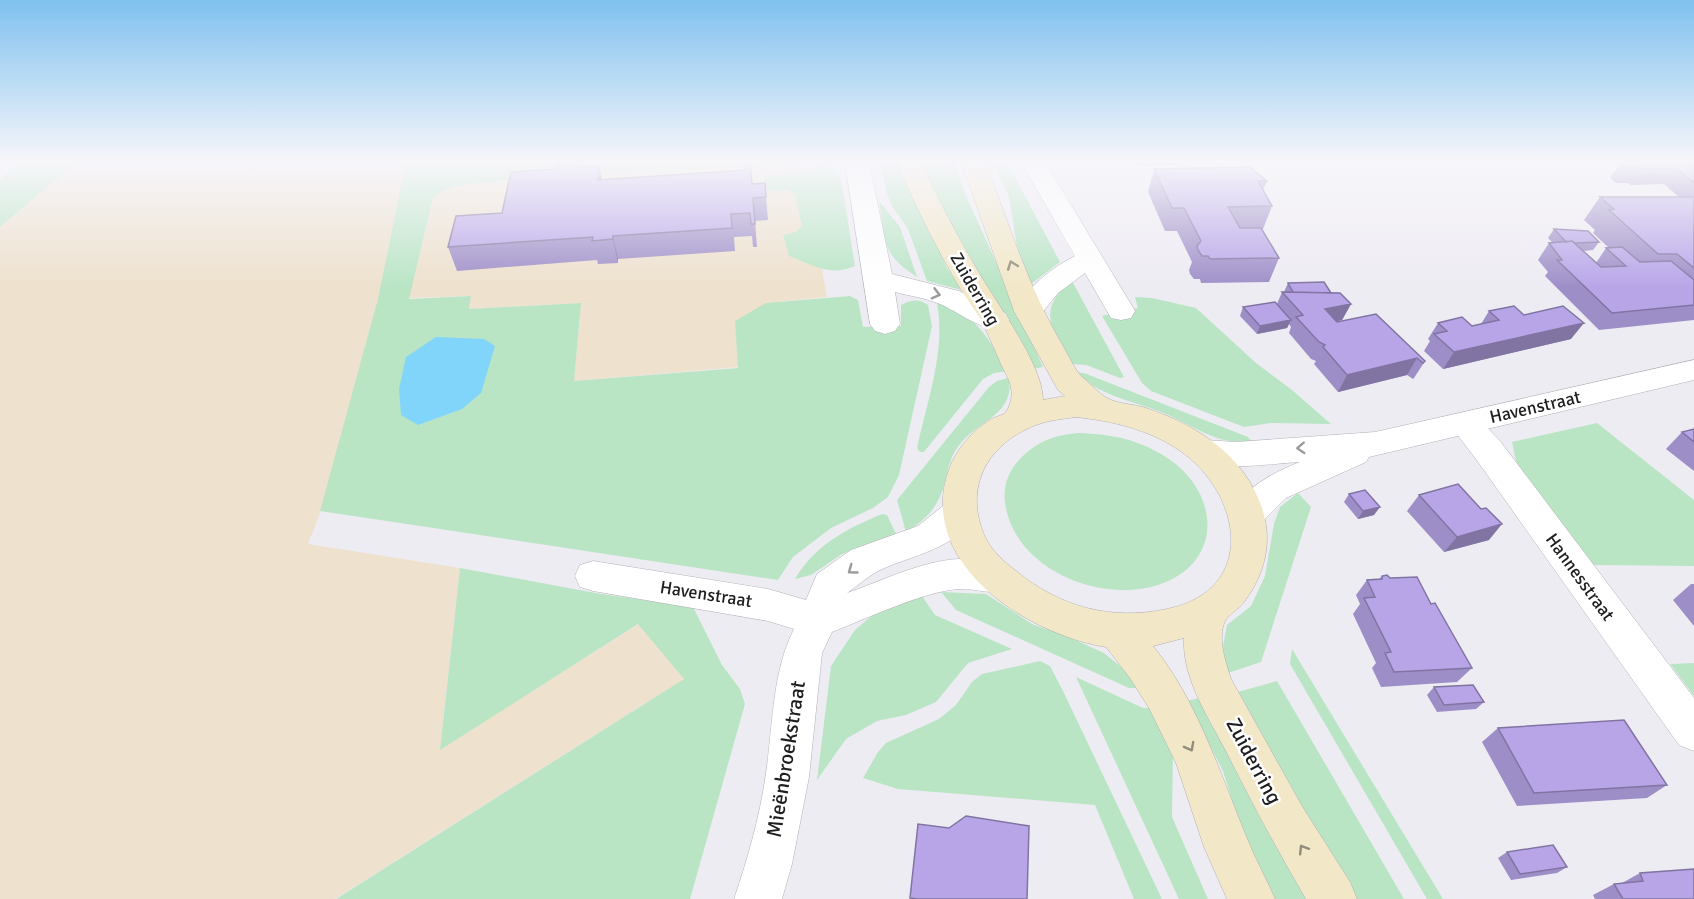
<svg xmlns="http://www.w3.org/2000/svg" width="1694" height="899" font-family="Signika,sans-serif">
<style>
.industrial{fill:#eee1cd}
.green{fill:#b9e5c5}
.water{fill:#81d5fa}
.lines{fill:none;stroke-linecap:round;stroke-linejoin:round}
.minor-casing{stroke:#b0afb6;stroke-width:1}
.tertiary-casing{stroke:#b0afb6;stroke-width:1}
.secondary-casing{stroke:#b0afb6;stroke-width:1}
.minor{fill:#fff;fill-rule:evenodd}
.tertiary{fill:#fff;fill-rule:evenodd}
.secondary{fill:#f2e8c8;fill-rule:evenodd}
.wall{fill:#9e8ec8}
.shaded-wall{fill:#8174a2}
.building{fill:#b8a5e8;stroke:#8174a2;stroke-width:1.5}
.oneway{stroke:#938d7c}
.oneway2{stroke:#9a9a9b}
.labels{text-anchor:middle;stroke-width:5;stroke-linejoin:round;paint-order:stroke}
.street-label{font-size:18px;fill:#1e1e20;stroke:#fff}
.near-street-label{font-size:21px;fill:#1e1e20;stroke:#fff}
</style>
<rect width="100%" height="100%" fill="#eeecf3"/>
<!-- industrial -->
<path class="industrial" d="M77,162H803L827,297L766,303L738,367L574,381L581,303L469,309L471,296L378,299L325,500L308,544L460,568L440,749L639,624L684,679L335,899H0V227Z"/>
<!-- green -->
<path class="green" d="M20,162H77L0,227V180Z
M406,162H780L737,170V167L651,172L646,171L526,178L453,186L433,197L409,299L471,296L469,309L581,303L574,381L738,368L735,321L766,303L850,296L858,300L863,327L901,326V305C910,300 919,298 928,305L932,326L899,475L888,497L873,508L831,528L793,557L778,580L320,511L378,299Z
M880,162H900L947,268L962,290L927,281L908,229L892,206L886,191Z
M916,162H954L964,191L1043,367L1029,370L953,238Z
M993,162H1007L1060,262L1031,284L1017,247L1009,197Z
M821,165L836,170L842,184L855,266C829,277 814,265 789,256L783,235L796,232L802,226L795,194L787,190L767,191L764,177L797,172Z
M879,201L900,227L917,277C880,253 886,241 879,201Z
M1072,281L1124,377L1120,378L1086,365L1071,364C1051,333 1036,307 1072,281Z
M1135,297L1152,298L1196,308L1256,363L1292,390L1331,424L1271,423L1244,427L1151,391L1142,383L1102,316L1138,308Z
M937,303C976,313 989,339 1007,371L994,373L983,379L924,452H920L917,448C927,402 946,350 937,303Z
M1074,372L1084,373L1248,437L1252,442C1243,441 1233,442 1224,440C1201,434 1182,420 1161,412C1129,400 1099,395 1074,372Z
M1008,378C1012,390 1008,402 999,411C985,424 968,432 957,448C950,458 948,470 945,482C939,506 927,519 906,532L897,500L989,387L997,381Z
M1597,423L1694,500V566L1593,565L1517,466L1512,442Z
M1079,433C1112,434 1141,440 1169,459C1221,495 1223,564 1158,585C1100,604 1013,569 1005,502C1003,487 1008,472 1018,461C1027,451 1039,442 1052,438C1060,435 1070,434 1079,433Z
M1298,493L1311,507L1261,662L1225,674L1223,646L1227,625L1251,606L1265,576L1274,524L1280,507Z
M882,514L887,515L896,534L842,554L811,575L795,579C815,545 846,529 882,514Z
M460,568L601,594L693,607L722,665L740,689L745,704L690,899H336L684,679L638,624L440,750Z
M941,592L986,594L1032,624L1071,638L1104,653L1131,675L1140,688H1129L956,610Z
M922,596L935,615L1012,649L968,663L936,702L906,715L877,721L846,739L817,780L831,666L855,630L881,608Z
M1292,649L1443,899H1427L1290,664Z
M1040,661L1050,666L1063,691L1162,899H1134L1095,805L898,789L863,778L878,752L886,743L939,719L956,705L972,682L982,674Z
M1694,663V696L1670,664Z
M1076,677L1143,708H1153L1173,752L1172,817L1208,899H1179Z
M1277,681L1404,899H1350L1234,693Z
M1204,697L1316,899H1269L1246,846L1223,771L1187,701Z"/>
<!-- water -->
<path class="water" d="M436,337L484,339L495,346L481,393L462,409L418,425L401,415L399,389L406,357Z"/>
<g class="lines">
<defs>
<path id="minor" d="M845,162H869L892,274L959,291L1005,313L1009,320L1005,327C982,333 961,313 940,304C926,298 910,296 895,292L900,324L895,331L885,334L875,331L870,324Z
M1021,162H1045L1135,311L1131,318L1121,320L1111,318L1085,273L1058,293L1038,318L1028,320L1018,318L1014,311C1029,287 1049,269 1075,256Z
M1465,412L1476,416L1500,441L1694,698V751L1679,745L1476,459L1449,424L1454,416Z
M960,498L972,502L977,512C957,550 913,554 878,571C867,577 857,586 847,593C882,581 921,561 959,559C975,558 994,562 1009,567L1015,578L1009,589C988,596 979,588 959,589C925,591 865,619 832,632L822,653L809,777L792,864L782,899H734C748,858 760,816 766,773C773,726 772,672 794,629L768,621L593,591L580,587L575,576L580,565L593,561L768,589L806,600L817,574L851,550L918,526L948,502Z"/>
<path id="tertiary" d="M1694,360V380L1369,457L1366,462L1286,498L1259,525L1247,529L1235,525L1229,515C1244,488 1272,473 1300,462C1265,464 1227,471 1193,461L1188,452L1193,443L1205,440L1236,442L1375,432Z"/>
<path id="secondary" d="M897,162H921C938,200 958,237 979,273C997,304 1043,365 1043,400L1065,396L1058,390L1014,311L961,162H985C1009,224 1029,289 1063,346C1069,356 1074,369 1082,377C1090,383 1098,393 1107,398C1117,404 1134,404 1146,408C1197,425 1244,455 1262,508C1273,542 1265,574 1244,602C1239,609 1228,615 1225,621C1217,639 1226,663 1231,679L1303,808L1350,882L1357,899H1306C1278,851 1252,803 1227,753C1209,718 1182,679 1184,638L1153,646C1198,702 1219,771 1246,836C1254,857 1266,878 1275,899H1227L1204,847L1176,763L1149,708L1130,678L1106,647C1025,634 909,559 952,462C960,445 975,429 991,419C995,417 1000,416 1004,414C1010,408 1013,396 1011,388C1010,380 1004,371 1001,364C994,349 988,333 980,318C971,304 961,291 953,276C932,239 913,201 897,162ZM1076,417C1112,421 1148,429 1179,450C1242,493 1259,590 1167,609C1111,621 1059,607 1015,570C1004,562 991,550 985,537C963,487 987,444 1036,425C1049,420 1063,419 1076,417Z"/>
</defs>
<!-- minor casing -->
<use href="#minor" class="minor-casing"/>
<!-- tertiary casing -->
<use href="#tertiary" class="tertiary-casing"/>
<!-- secondary casing -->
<use href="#secondary" class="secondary-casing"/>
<!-- minor -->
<use href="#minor" class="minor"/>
<!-- tertiary -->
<use href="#tertiary" class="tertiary"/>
<!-- secondary -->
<use href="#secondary" class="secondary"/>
</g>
<!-- wall -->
<path class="wall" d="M1136,162H1178L1177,165L1138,166Z
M1621,162H1694V320L1599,330L1545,276L1548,272L1538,260L1549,243H1553L1548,238L1554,229L1599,242L1593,250L1583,251L1596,263L1606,248H1609L1593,233L1595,230L1584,220L1600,197H1679L1664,184L1631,185L1628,183H1616L1610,178Z
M599,166L602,180L752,184L766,197L768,220L755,221L757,247H753L752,236L734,237L735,251L618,259V263L598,264L597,260L457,271L448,247L581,167Z
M1154,169L1267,181L1263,190L1272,206L1263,229H1262L1279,258L1269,282L1201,283L1200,279H1194L1190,274L1189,270L1192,262L1177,231H1165L1148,192Z
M1288,283L1331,293L1351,304L1342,320L1337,321L1425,361L1414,378L1413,379L1407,375L1338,392L1314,364L1316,361L1311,359L1289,333L1291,327L1289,324L1287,328L1257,334L1240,316L1243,307L1277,304L1282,292H1284Z
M1489,311L1524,315L1571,339L1443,369L1424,351L1430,341L1428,339L1438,323L1472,326L1481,324Z
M1694,429V471L1666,449L1682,432Z
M1349,494L1374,515L1358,519L1344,502Z
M1419,495L1489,540L1444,552L1407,511Z
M1382,576L1390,578L1431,604L1472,668L1457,682L1381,687L1372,668L1376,663L1353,614L1360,604L1356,595L1367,580L1379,579Z
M1691,584H1694V626L1673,600Z
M1434,687L1484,702L1476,709L1437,712L1427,695Z
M1498,728L1667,785L1647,798L1517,806L1482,742Z
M1507,852L1567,867L1557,873L1511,880L1498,858Z
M1640,873L1694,899H1595L1593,895L1614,884L1622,883Z"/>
<!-- shaded-wall -->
<path class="shaded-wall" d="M599,166L604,189L598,180Z
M613,236L618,259V263L613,239Z
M1351,304L1342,320L1317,326L1325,309Z
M1291,320L1287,328L1257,334L1260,326Z
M1584,323L1571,339L1443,369L1454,352Z
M1417,358L1407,375L1338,392L1347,375Z
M1380,507L1374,515L1358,519L1363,511Z
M1502,524L1489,540L1444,552L1457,537Z"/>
<!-- building -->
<path class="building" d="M557,162H579L578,167L599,166L598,180L746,170V165L750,164L752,184L765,183L766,197L753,198L755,224H751L750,213L731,214L732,228L613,236V239L592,241L593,237L448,247L456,216L502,213L511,172L556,169Z
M1621,162H1694V183L1676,168L1643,169L1640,167H1627Z
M1250,167L1267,181H1258L1272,206L1228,207L1240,228H1261L1279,258L1210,259L1208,256H1202L1198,250L1197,246L1201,241L1184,208H1172L1154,169Z
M1600,197H1694V268L1677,254H1658L1609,210L1614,209Z
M1554,229L1588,231L1599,242L1575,243L1572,241L1566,242Z
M1572,241L1601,267L1626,266L1606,248L1622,247L1640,262L1671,261L1694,280V305L1612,313L1557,260H1562L1549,243Z
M1324,282L1331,293L1293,292L1288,283Z
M1282,292L1340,293L1351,304L1325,309L1337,322L1376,314L1425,361L1423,363L1417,358L1347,375L1323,347L1325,345L1319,342L1296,317L1303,315Z
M1275,302L1291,320L1260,326L1243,307Z
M1514,306L1524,315L1563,306L1584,323L1454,352L1434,334L1447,331L1438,323L1462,317L1472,326L1499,320L1489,311Z
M1694,429V442L1682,432Z
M1458,484L1481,509L1486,508L1502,524L1457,537L1419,495Z
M1365,490L1380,507L1363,511L1349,494Z
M1387,575L1390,578L1417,577L1431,604L1435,603L1472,668L1394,672L1385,653L1391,652L1364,598L1375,597L1367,580L1382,579V576Z
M1473,685L1484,702L1444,705L1434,687Z
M1624,720L1667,785L1534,793L1498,728Z
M966,816L1029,826L1027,899H917L910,898L918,824L949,828Z
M1553,845L1567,867L1520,874L1507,852Z
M1694,869V899H1623L1614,884L1643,881L1640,873Z"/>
<!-- one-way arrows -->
<defs><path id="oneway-chevron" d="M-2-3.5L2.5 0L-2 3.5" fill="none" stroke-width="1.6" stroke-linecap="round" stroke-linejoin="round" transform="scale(1.5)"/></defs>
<g class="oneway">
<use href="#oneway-chevron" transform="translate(1012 265) rotate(-110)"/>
<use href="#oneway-chevron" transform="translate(1190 747) rotate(62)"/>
<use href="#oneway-chevron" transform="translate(1303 849) rotate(-122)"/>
</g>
<g class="oneway2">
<use href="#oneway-chevron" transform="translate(936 294) rotate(15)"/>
<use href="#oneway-chevron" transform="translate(1301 448) rotate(177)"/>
<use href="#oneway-chevron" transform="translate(852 570) rotate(144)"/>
</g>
<!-- sky -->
<linearGradient id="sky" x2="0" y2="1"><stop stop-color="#7fc1ef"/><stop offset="0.56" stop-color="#f7f6fa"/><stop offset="1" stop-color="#f7f6fa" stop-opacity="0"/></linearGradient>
<rect width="1694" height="288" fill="url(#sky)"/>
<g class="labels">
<!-- street labels -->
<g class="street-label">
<text transform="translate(975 289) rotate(60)" y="6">Zuiderring</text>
<text transform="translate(1535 407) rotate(-13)" y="6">Havenstraat</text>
<text transform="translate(1580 577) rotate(54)" y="6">Hannesstraat</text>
<text transform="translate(706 594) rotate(9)" y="6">Havenstraat</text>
</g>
<!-- near-street labels -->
<g class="near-street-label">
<text transform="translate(786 759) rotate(-81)" y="7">Mieënbroekstraat</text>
<text transform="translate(1254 761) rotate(62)" y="7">Zuiderring</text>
</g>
</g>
</svg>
